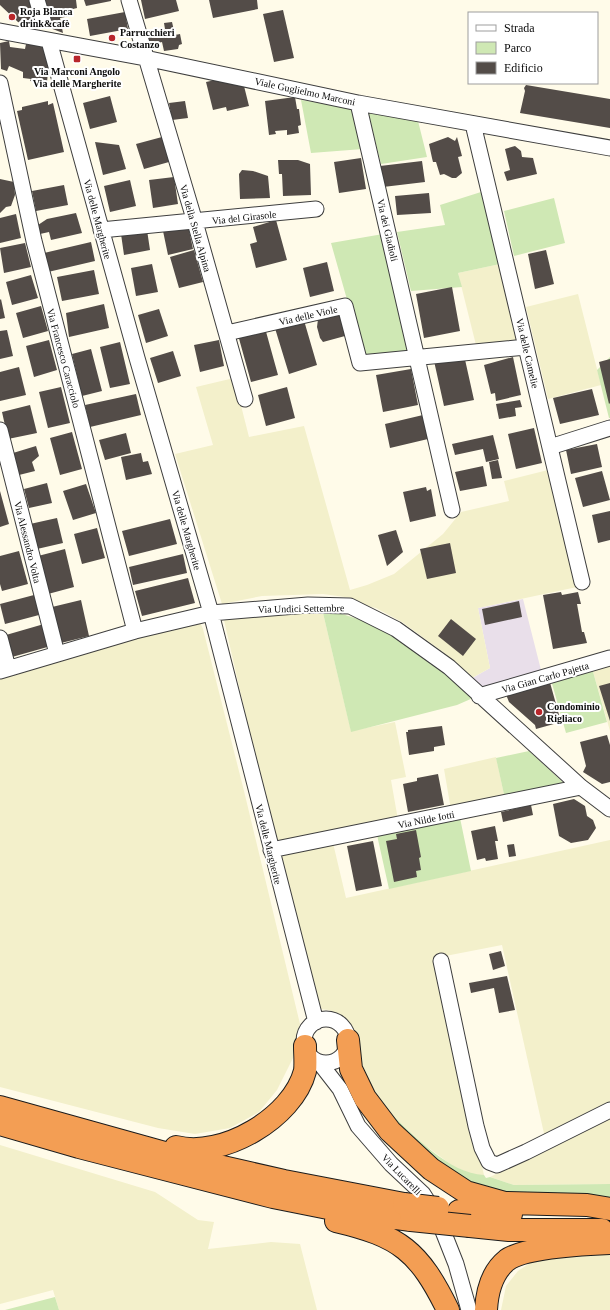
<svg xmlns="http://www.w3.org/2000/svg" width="610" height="1310" font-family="'Times New Roman',serif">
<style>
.industrial{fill:#e9dfea}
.farmland{fill:#f3f0cb}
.green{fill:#cfe8b4}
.building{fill:#534c48}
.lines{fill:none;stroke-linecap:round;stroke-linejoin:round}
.minor-casing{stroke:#3e3e3e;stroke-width:17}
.highway-casing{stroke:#1c1c1c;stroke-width:24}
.minor{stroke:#fff;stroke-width:15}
.highway{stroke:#f39e54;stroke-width:22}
.highway-bridge-casing{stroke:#1c1c1c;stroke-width:24;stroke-linecap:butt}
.highway-bridge{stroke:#f39e54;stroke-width:22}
.poi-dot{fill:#b8262b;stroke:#fff;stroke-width:1.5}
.labels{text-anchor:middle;stroke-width:4;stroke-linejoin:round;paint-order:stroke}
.poi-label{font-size:10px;font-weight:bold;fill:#0b0b0b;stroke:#fff;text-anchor:start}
.street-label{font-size:10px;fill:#0b0b0b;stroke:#fff}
</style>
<rect width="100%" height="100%" fill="#fffbe9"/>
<!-- industrial -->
<path class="industrial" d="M523,599L542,674L473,698L460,685L490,668L478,608Z"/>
<!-- farmland -->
<path class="farmland" d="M500,264L518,341L476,345L458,273Z
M578,294L601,385L548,399L526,307Z
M234,378L249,437L304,426L350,590L367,585L394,574L443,534L461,512L509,501L504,481L548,470L577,587L478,608L490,668L472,678L443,652L402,622L376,608L355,603L352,598L323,594L262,596L222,604L175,454L213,445L196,387Z
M323,613L351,731L395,722L406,777L391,780L398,820L275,845L224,620L248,616Z
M199,620L203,629L244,791L300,1024L293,1058L277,1090L259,1112L230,1128L195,1134L158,1128L0,1087V678Z
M610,664V731L592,668Z
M496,757L505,799L451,810L444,769Z
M610,840V1107L545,1138L502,945L435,958L484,1175H474L453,1166L422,1143L388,1111L365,1081L350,1032L343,1021L337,1014L329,1010L319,1009L279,855L333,843L346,898Z
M610,1117V1184L514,1185L490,1177Z
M0,1145L155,1192L198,1220L214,1222L208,1249L271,1242L300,1244L317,1310H59L53,1290L0,1304Z
M610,1249V1310H501L506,1286L518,1271L542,1255Z"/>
<!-- green -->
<path class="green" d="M301,100L354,109L363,149L311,153Z
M368,112L418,121L427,157L381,164Z
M481,192L500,264L458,273L462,287L411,291L397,232L445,225L440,205Z
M554,198L565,243L514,256L504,211Z
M383,234L410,352L363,356L331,243Z
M610,357V418H609L597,370Z
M323,613L342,614L377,625L443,669L473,698L457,705L351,732Z
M592,668L607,722L566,733L551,680Z
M529,751L567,786L505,799L496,758Z
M460,818L471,871L389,889L377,835Z
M388,1111C412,1133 449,1174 484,1175L486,1178L490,1177L514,1185L610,1184V1204L476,1189L400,1133Z
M55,1297L59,1310H5Z"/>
<!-- building -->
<path class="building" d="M0,0H29L36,28L18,22L0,5Z
M43,0H76L77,8L73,9L70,16L60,18L63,33L50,28Z
M84,0H111V1L86,6Z
M141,0H176L179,11L145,19Z
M209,0H257L258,9L213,18Z
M283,10L294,58L274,62L263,14Z
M125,12L128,29L90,36L87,19Z
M172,22L175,35L180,34L182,44L179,45L178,49L164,51L162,42L148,46L145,33L165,29L164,23Z
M9,41L10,47L25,49L26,44L46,47L45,56L49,57L47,83L30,81L31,79L23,78V72L9,66L7,71L1,69L0,43Z
M215,80L244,86L249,106L227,111L226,107L213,110L206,82Z
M526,85L610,99V128L520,113L525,91L524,88Z
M110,96L117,122L90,129L83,103Z
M295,97L297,109H299L301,125L298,126L299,133L287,135V130L275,131L276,134L269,135L265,101Z
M48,101V105L53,103L64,152L28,160L17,111L22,110V107Z
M185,101L188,118L172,120L169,103Z
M162,137L169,162L144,169L136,144Z
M448,137L455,141L457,137L462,156L458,157L462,173L456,178H452L444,174L440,175L436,162H433L432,158L429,144Z
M95,142L119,145L126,169L103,175Z
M515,146L521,151L522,157L533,158L537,174L507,181L504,172L510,170L505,149Z
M361,158L366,189L339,193L334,162Z
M278,160H298L310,164L311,195L283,196L282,174H279Z
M422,161L425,182L383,187L380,166Z
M242,170L253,171L268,176L270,198L240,199L239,174Z
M174,177L178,204L153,208L149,180Z
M0,179L14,182L15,195L11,206L6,207L0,213Z
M130,180L136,206L110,212L104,186Z
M64,185L68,205L36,211L32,191Z
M429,193L431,213L397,215L395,196Z
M76,213L82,233L51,240L49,232L40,234L38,225L47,219Z
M16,214L21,238L0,243V218Z
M276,220L287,260L256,268L250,244L257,242L253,227Z
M188,225L193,249L168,255L163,231Z
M147,230L150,250L124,255L121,234Z
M91,242L95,261L48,272L44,253Z
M25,243L31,267L4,273L0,248Z
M194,250L203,282L179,288L170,257Z
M546,250L554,284L535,289L528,254Z
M327,262L334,291L310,297L303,268Z
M152,264L158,292L136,296L131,268Z
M94,270L99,294L62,301L57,277Z
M31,275L38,298L12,305L6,282Z
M452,287L460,331L424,338L416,294Z
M1,299L5,318L0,319V300Z
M104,304L109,328L69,337L66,313Z
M41,306L48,331L23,338L16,313Z
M159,309L168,336L146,343L138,315Z
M341,312L345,336L323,342L320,338L317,327L318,319Z
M303,317L317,365L289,374L274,325Z
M265,328L278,375L251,382L238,335Z
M7,330L13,356L0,359V331Z
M49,340L57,370L34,377L26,346Z
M219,340L224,366L200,372L194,345Z
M120,342L130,384L110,388L100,347Z
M91,349L102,391L82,396L72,354Z
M173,351L181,376L158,383L150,358Z
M464,355L474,400L444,406L434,361Z
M513,357L521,395L496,401L495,393L491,394L484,365Z
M610,359V403L609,404L599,362Z
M19,367L26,395L0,401V372Z
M411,369L418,405L383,412L376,375Z
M61,387L70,423L48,428L39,392Z
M287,387L295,418L266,426L258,395Z
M592,389L599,415L560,424L553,398Z
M136,394L141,415L90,427L85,405Z
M520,400L522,407L515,408L516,416L499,419L496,404Z
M30,405L37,433L8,439L2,412Z
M423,415L428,439L390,448L385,424Z
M534,428L542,463L516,469L508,434Z
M72,432L82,469L60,475L50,438Z
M126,433L131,453L105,460L99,440Z
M493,435L499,459L486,462L483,449L455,455L452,444Z
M597,444L602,467L571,474L566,450Z
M36,446L39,456L32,462L35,471L19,475L13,453Z
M141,453L143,462L148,461L152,474L126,480L121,457Z
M498,460L502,478L492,479L489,462Z
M483,466L487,486L460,491L455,472Z
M602,471L610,500L583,507L575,478Z
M47,483L52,503L29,508L24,489Z
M86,484L96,513L73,520L63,491Z
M426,487L427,491L431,489L436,516L410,522L403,492Z
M0,491L9,524L0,527Z
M610,511V540L598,543L592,515Z
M57,518L63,543L37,549L30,524Z
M170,519L177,544L129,556L122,531Z
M97,528L105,558L82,564L74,534Z
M396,530L403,552L387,566L378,535Z
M450,543L456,573L427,579L420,549Z
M65,549L74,587L48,594L38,556Z
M19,551L28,584L2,591L0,584V556Z
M183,554L187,573L133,585L129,567Z
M188,578L195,603L142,616L135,591Z
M561,592L562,595L578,592L581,604H577L582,632H584L587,643L553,649L543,595Z
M34,595L39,615L5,624L0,604Z
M81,600L89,636L61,643L52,607Z
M519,601L522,617L485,625L482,609Z
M451,619L476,639L463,656L438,636Z
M44,624L51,646L12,657L6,635Z
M549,679L561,722L536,729L535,725L509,702L505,692Z
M610,683V721L599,686Z
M442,726L445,745L434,747V751L409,755L406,732H408V730Z
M607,735L610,745V782L602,784L583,772L586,766L580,742Z
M438,774L444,805L408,812L403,784L417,781V778Z
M574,799L585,806L587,816L593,820L596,828L588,840L571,843L559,836L553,804Z
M531,805L533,815L503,822L501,812Z
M495,826L498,841H495L498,859L486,861L485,858L477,860L471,831Z
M416,830L421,857L419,858L421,870L416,871L417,877L394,882L386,841L397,839L396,834Z
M373,841L382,886L356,891L347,846Z
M514,844L516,856L509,857L507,845Z
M501,951L505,966L493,970L489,954Z
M507,976L515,1010L499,1013L494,988L471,993L469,983Z"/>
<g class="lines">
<defs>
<path id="minor" d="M37,0L43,20
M129,0L195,222L245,399
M0,31L145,58L358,103L610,148
M49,41L137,358L211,613L316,1022
M0,83L34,241L135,631
M358,103L452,510
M473,124L582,582
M101,230L316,209
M227,333L345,306L360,363L526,347
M0,430L57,654
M550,447L610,428
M0,638L8,668
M0,671L135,631L211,613L308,605L350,606L396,629L449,667L581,787L610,809
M479,696L610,658
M271,850L581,787
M441,961L476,1126L482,1148L489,1162L497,1165L526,1152L610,1110
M304 1041a22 22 0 1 1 44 0a22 22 0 1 1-44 0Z
M319,1062L340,1089L358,1126L391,1164L423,1194L437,1216L456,1264L469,1310"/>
<path id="highway" d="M348,1040L351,1069L365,1098L390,1131L431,1169L466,1192L505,1203L587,1205L610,1209
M0,1107L183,1158L284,1181L404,1204
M0,1124L79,1147L273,1197L338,1210L411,1220
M176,1147C222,1159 293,1118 305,1071C306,1063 305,1054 305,1046
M459,1211L511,1214
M336,1221C400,1236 419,1251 448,1310
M470,1226L509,1230H602
M486,1310C487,1292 492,1272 507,1260C525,1247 587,1244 610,1243"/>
</defs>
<!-- minor casing -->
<use href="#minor" class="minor-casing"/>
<!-- highway casing -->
<use href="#highway" class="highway-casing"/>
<!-- minor -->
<use href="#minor" class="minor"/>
<!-- highway -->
<use href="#highway" class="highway"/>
<defs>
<path id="highway-bridge" d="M404,1204L438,1208
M411,1220L470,1226"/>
</defs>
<!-- highway-bridge casing -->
<use href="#highway-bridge" class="highway-bridge-casing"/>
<!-- highway-bridge -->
<use href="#highway-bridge" class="highway-bridge"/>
</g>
<!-- markers -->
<g class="poi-dot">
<circle cx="12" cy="17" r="4"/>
<circle cx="112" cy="38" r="4"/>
<rect x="73" y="55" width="8" height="8" rx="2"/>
<circle cx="539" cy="712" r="4"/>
</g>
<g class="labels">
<!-- poi labels -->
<g class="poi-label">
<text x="20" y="15">Roja Blanca<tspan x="20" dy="12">drink&amp;cafè</tspan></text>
<text x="120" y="36">Parrucchieri<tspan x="120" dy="12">Costanzo</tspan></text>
<text x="77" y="75" text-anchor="middle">Via Marconi Angolo<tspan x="77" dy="12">Via delle Margherite</tspan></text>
<text x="547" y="710">Condominio<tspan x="547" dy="12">Rigliaco</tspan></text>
</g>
<!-- street labels -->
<g class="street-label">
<text transform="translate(305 91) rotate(12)" y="4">Viale Guglielmo Marconi</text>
<text transform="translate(244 217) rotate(-6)" y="4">Via del Girasole</text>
<text transform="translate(98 219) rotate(75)" y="4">Via delle Margherite</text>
<text transform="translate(196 228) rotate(74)" y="4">Via della Stella Alpina</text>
<text transform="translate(388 230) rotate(77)" y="4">Via dei Gladioli</text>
<text transform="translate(308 315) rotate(-13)" y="4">Via delle Viole</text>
<text transform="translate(528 353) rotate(77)" y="4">Via delle Camelie</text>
<text transform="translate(64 358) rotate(75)" y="4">Via Francesco Caracciolo</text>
<text transform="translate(187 530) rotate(74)" y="4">Via delle Margherite</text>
<text transform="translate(28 542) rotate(76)" y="4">Via Alessandro Volta</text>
<text transform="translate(301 608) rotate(-1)" y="4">Via Undici Settembre</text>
<text transform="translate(545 677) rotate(-16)" y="4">Via Gian Carlo Pajetta</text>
<text transform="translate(426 819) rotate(-11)" y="4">Via Nilde Iotti</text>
<text transform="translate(269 844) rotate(76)" y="4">Via delle Margherite</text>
<text transform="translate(402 1174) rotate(46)" y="4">Via Lucarelli</text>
</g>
</g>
<!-- legend -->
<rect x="468" y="12" width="130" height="72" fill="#ffffff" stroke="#9d9d9d"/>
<rect x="476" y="25" width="20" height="6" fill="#ffffff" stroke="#9d9d9d"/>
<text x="504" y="32" font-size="12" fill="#0b0b0b">Strada</text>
<rect x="476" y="42" width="20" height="12" fill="#cfe8b4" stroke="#9d9d9d"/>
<text x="504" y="52" font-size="12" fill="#0b0b0b">Parco</text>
<rect x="476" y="62" width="20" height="12" fill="#534c48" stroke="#9d9d9d"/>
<text x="504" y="72" font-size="12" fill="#0b0b0b">Edificio</text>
</svg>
